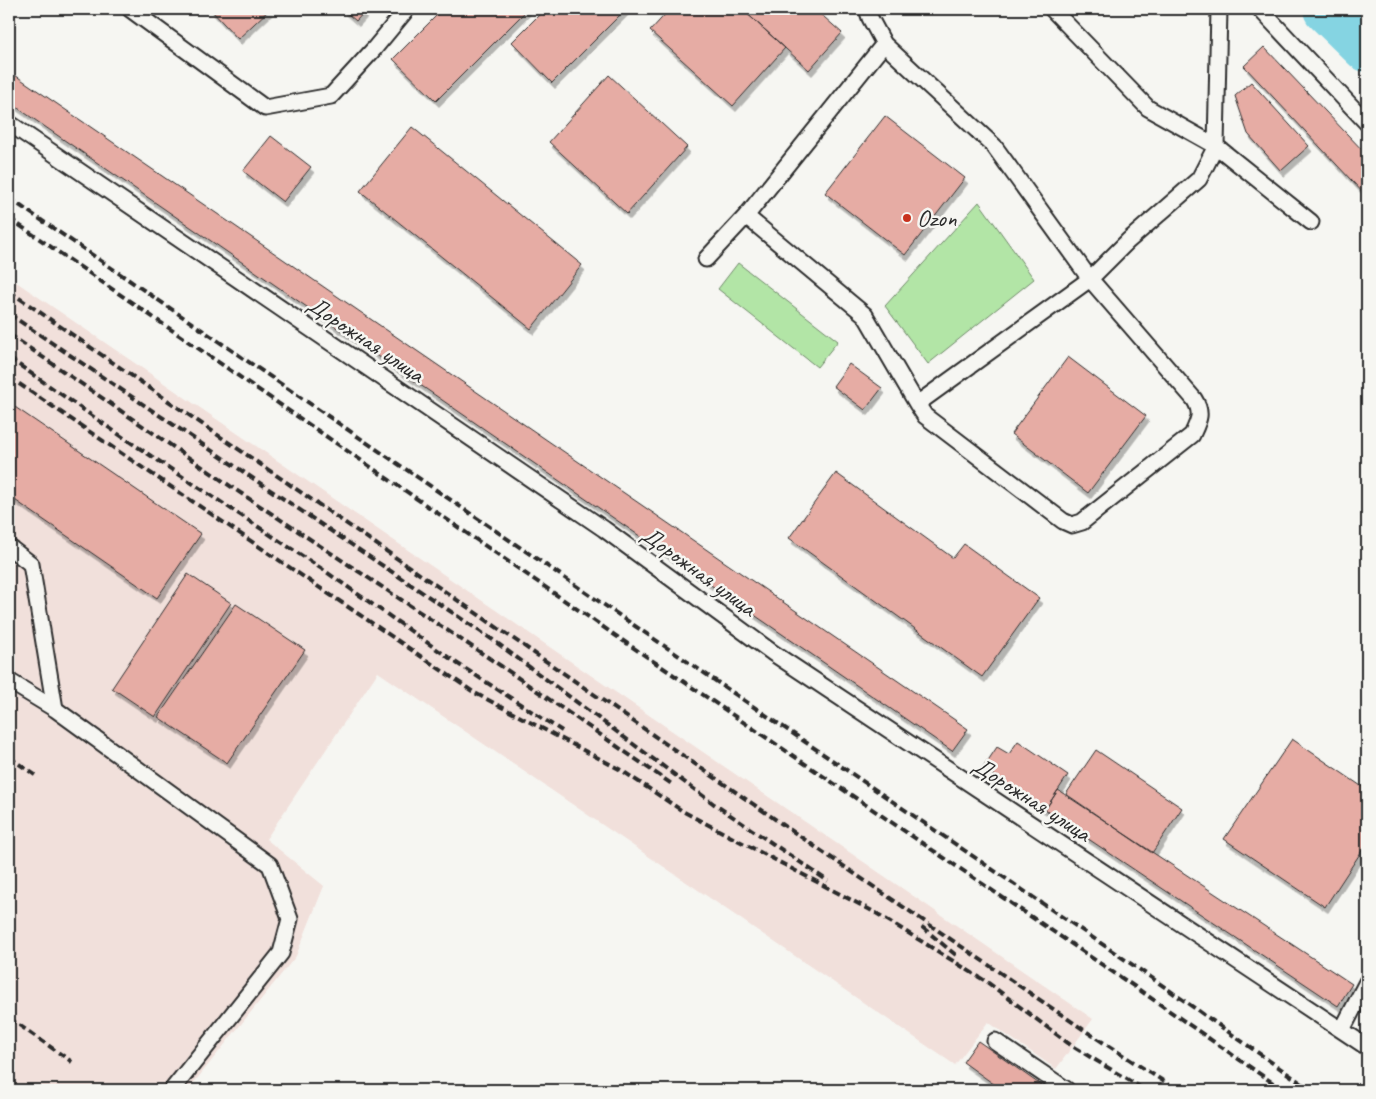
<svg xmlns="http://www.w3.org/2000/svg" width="1376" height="1099" font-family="Caveat,sans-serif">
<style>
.built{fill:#f1e0db}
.green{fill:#b2e5a6;stroke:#6e8868}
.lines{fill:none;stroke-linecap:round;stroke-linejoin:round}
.river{stroke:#85d4e2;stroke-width:48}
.building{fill:#e6aca4;stroke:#2b2b2b;filter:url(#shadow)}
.service-casing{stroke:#2b2b2b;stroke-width:19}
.service{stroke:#f6f6f2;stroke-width:15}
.rail{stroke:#2b2b2b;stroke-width:4;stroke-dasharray:8 4;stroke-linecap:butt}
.poi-dot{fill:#c8321e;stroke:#f6f6f2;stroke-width:2}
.labels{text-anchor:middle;stroke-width:5;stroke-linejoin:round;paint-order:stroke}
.poi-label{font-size:24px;fill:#2b2b2b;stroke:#f6f6f2;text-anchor:start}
.street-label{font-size:24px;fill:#2b2b2b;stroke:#f6f6f2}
</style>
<defs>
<filter id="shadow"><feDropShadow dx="3" dy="5.5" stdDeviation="0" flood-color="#0004"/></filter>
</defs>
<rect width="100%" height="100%" fill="#f6f6f2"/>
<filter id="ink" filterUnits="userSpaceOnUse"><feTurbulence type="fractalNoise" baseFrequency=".02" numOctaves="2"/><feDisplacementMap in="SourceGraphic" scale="10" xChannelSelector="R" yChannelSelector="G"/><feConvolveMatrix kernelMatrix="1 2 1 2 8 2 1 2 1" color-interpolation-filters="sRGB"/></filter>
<g filter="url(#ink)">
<!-- built -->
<path class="built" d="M9,277L1093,1019L1056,1069L988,1022L955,1065L378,672L266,839L324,886L296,956L188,1090H9Z"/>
<!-- green -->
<path class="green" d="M979,202L1034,279L928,364L885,306Z
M738,263L838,341L817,367L718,289Z"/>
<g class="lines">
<!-- river -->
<path class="river" d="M1327,9L1367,48"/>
</g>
<!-- building -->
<path class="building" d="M210,9H270L238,39Z
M342,9H367L356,21Z
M443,9H528L436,101L393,59Z
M545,9H626L552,83L512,42Z
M670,9H742L785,48L733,106L650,31Z
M742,9H815L842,33L809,70Z
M1264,47L1367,155V197L1244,66Z
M9,71L968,729L952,751L9,102Z
M609,75L687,147L627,214L549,142Z
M1251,82L1309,146L1281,171L1248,134L1235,96Z
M885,116L965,178L905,255L825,193Z
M412,127L582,265L531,329L360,191Z
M271,136L311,167L283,202L243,171Z
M1068,357L1146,416L1088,493L1011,434Z
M849,364L882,388L865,410L833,386Z
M9,403L201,534L157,598L9,496Z
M836,473L953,558L964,544L1039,598L982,677L789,538Z
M188,574L231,603L155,717L112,688Z
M236,604L305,650L227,763L158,717Z
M1292,739L1367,790V843L1325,907L1224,839Z
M1018,741L1068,775L1045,810L983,768L997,747L1009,754Z
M1096,750L1182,808L1152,853L1066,794Z
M1058,790L1352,984L1338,1006L1045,810Z
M978,1041L1048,1090H1002L963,1062Z"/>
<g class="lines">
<defs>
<path id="service" d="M130,9L265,108L331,96L374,49L407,9
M867,9L870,18L884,44L746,216L865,315L917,404L925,416L1063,521L1072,525L1082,522L1192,435C1199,420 1203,413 1194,399L1090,279L917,404
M1219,9L1216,146L1311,222
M1260,9L1367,123
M884,44L994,146L1090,279L1128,241L1199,179L1216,146L1148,108L1052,9
M9,123L604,529L773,653L1367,1047
M706,259L746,216
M9,547L31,564L55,709L270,865L290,919L281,953L172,1090
M9,681L55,709
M1342,1030L1367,982
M995,1041L1067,1090"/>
</defs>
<!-- service casing -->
<use href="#service" class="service-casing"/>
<!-- service -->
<use href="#service" class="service"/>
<!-- rail -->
<path class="rail" d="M9,198L635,626L1149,976L1311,1090
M9,218L622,640L1138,989L1283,1090
M9,291L814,846L1084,1030L1177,1090
M9,314L493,640L714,804L828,881
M9,334L236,490L501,666L673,785
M9,358L124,438L322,569L458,664L562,731
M9,377L475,693L621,770L684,812L876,913L987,982L1072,1046L1145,1090
M9,757L35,775
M922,927L957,956
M9,1018L72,1062"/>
</g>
</g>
<!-- markers -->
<circle class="poi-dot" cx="907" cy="218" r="5"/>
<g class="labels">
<!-- poi labels -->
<g class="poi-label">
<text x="917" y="226">Ozon</text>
</g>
<!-- street labels -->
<g class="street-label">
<text transform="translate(366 339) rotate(34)" y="8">Дорожная улица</text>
<text transform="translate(699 571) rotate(36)" y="8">Дорожная улица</text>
<text transform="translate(1032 799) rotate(33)" y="8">Дорожная улица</text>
</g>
</g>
<!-- margin -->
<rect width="1376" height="1099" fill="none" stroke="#f6f6f2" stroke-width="30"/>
<rect x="15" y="15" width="1346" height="1069" fill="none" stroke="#2b2b2b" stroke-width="2" filter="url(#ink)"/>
</svg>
